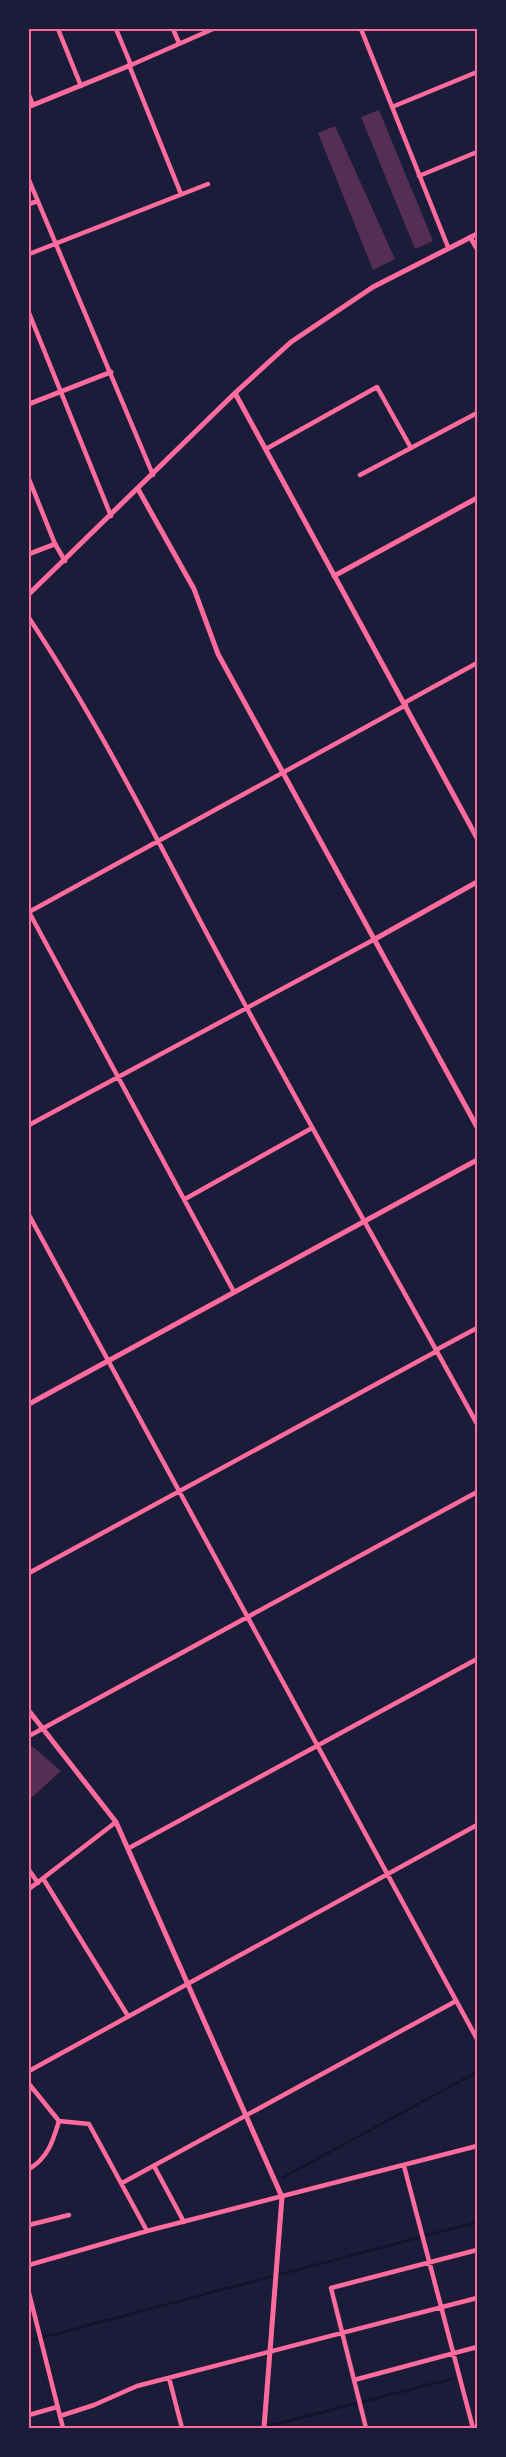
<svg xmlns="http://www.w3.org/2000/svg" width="506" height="2457" font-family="'Fira Sans',sans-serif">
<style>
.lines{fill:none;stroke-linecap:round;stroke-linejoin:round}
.stream{stroke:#12122b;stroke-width:2.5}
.building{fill:#542f53}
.minor{stroke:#ff6b9d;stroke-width:4.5}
.tertiary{stroke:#ff6b9d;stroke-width:5}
.neatline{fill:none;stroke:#ff6b9d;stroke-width:2}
</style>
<rect width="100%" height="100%" fill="#1b1b3a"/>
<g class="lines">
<!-- stream -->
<path class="stream" d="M282,2178L477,2072
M29,2341L477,2222
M260,2428L455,2378"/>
</g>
<!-- building -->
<path class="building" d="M379,110L433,241L415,249L361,117Z
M335,126L395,259L373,270L318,133Z
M32,1746L61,1771L29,1800V1748Z"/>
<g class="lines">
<!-- minor -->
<path class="minor" d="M58,29L81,86
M116,29L131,65L213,29
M173,29L179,43
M361,29L448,247
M129,65L181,194
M29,95L33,105L29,107
M392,107L477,72
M419,176L477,152
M29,180L153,475
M29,204L38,201
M470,237L477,249
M29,254L208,184
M29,313L111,516
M266,449L377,387L411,448
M360,475L477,413
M29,479L55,544L65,561
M29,618C107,735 168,863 235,986C314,1134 397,1278 477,1424
M404,703L477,663
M29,912L234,1292
M29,912L406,705
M29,1125L375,939
M185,1199L312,1128
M29,1215L477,2039
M436,1350L477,1328
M29,1573L437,1351
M29,1736L477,1492
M129,1848L477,1659
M29,1870L38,1883
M44,1880L128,2016
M29,1889L116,1822
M29,2071L477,1825
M29,2084L59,2121L89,2124L147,2231
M154,2166L184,2222
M404,2166L473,2428
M29,2169C48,2158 53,2141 59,2121
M122,2183L456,2001
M29,2225L69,2215
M29,2265L147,2231L477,2146
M29,2293L63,2428
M169,2378L182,2428
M354,2380L477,2347
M29,2415L57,2407
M60,2416L94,2405L137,2386L477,2298
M366,2428L331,2288L477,2250"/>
<!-- tertiary -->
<path class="tertiary" d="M33,105L131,65
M235,393L477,838
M29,404L111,372
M138,489L194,589L218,654L477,1127
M29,554L55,544
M334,576L477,498
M29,594L235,393L291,342L373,287L477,234
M375,939L477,882
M29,1404L477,1160
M29,1711L116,1822L282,2197L264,2428"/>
</g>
<!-- border -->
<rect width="506" height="2457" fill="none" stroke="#1b1b3a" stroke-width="60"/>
<rect x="30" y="30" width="446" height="2397" class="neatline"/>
</svg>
